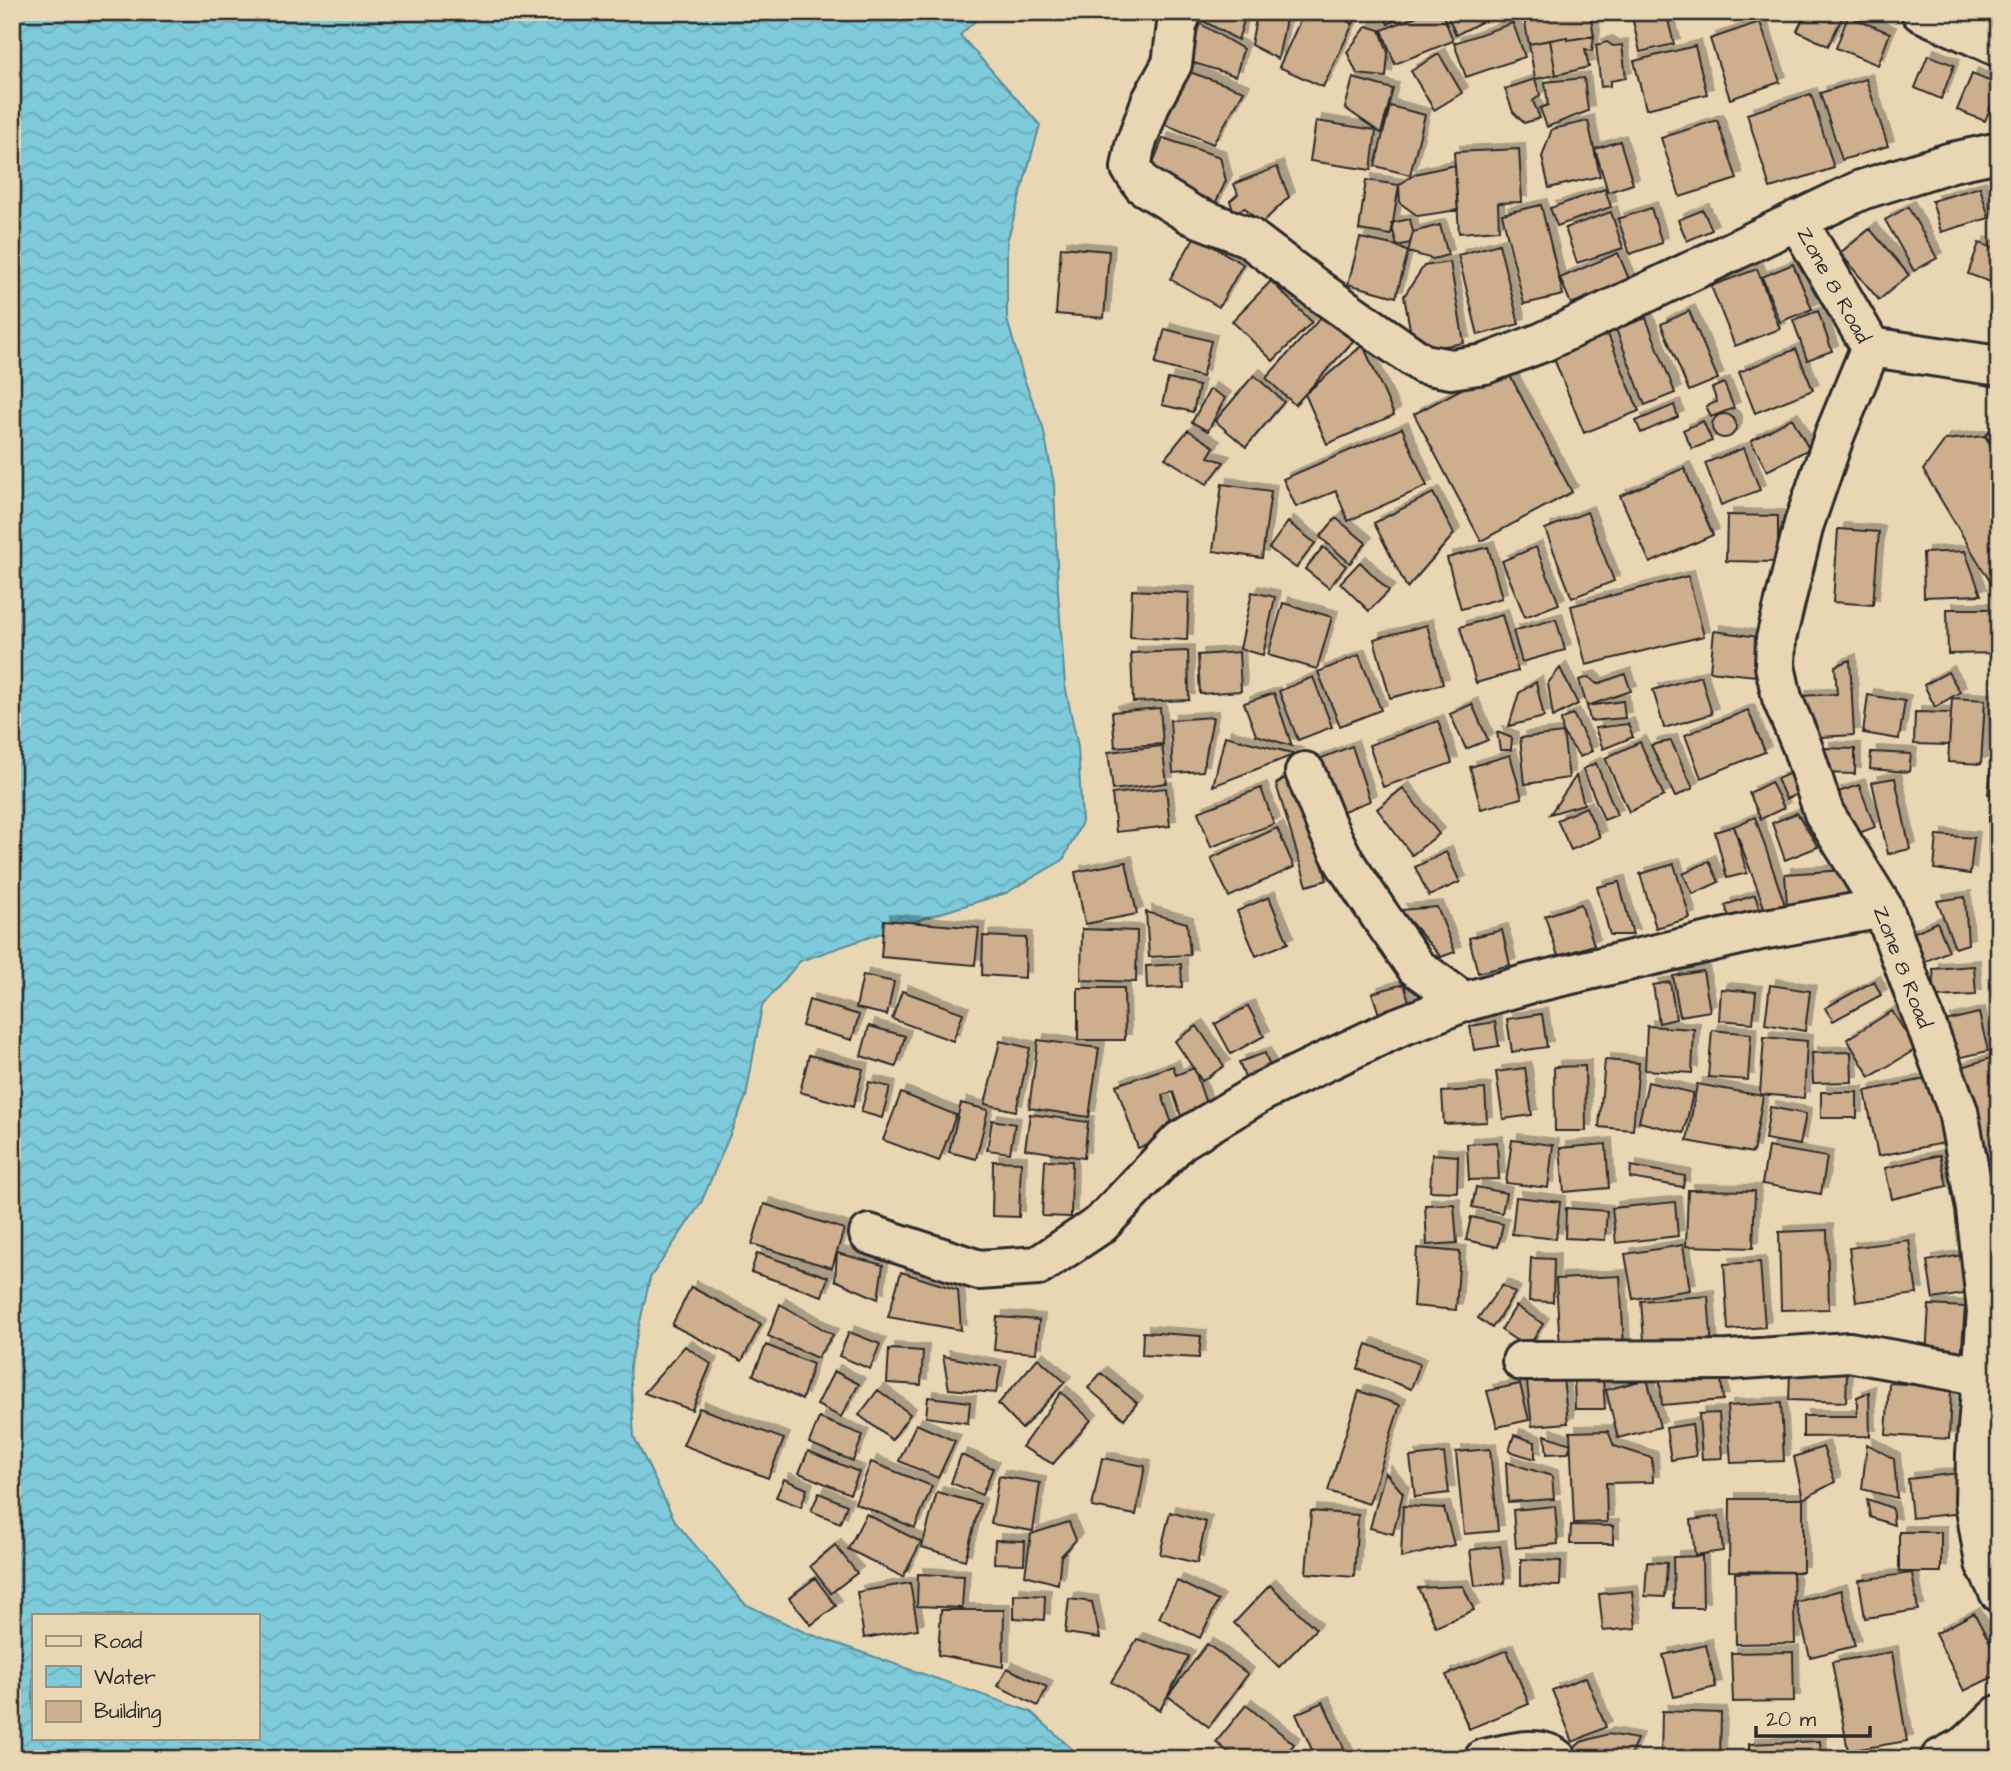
<svg xmlns="http://www.w3.org/2000/svg" width="2011" height="1771" font-family="'Architects Daughter',sans-serif">
<style>
.water{fill:url(#water-waves);stroke:#5c8b95;stroke-width:2;fill-rule:evenodd}
.building{fill:#cdae8d;stroke:#2b2b2b;stroke-width:2;filter:url(#shadow)}
.lines{fill:none;stroke-linecap:round;stroke-linejoin:round}
.minor-casing{stroke:#2b2b2b;stroke-width:44}
.minor{stroke:#e9d7b4;stroke-width:38}
.labels{text-anchor:middle;stroke-width:6;stroke-linejoin:round;paint-order:stroke}
.street-label{font-size:21px;fill:#2b2b2b;stroke:#e9d7b4}
</style>
<defs>
<pattern id="water-waves" width="16" height="10" patternUnits="userSpaceOnUse" patternTransform="scale(1.75)"><rect width="16" height="10" fill="#7dcbdb"/><path d="M0 5q4-4 8 0t8 0" fill="none" stroke="#6caebc"/></pattern>
<filter id="shadow"><feDropShadow dx="6" dy="-6" stdDeviation="0" flood-color="#0004"/></filter>
</defs>
<rect width="100%" height="100%" fill="#e9d7b4"/>
<filter id="ink" filterUnits="userSpaceOnUse"><feTurbulence type="fractalNoise" baseFrequency=".0143" numOctaves="2"/><feDisplacementMap in="SourceGraphic" scale="14" xChannelSelector="R" yChannelSelector="G"/><feConvolveMatrix kernelMatrix="1 2 1 2 8 2 1 2 1" color-interpolation-filters="sRGB"/></filter>
<g filter="url(#ink)">
<!-- water -->
<path class="water" d="M12,12H985L960,35L1040,125L1007,242V319L1024,379L1043,427L1054,484L1058,591L1065,685L1078,747L1082,822L1063,860L1006,893L934,915L800,961L762,1006L746,1097L701,1203L650,1278L630,1366L634,1437L676,1523L745,1604L804,1632L1031,1712L1083,1759H12ZM33,1615H257V1738H33Z"/>
<!-- building -->
<path class="building" d="M1187,12H1244L1246,14L1238,40Z
M1304,12H1328L1353,24L1323,87L1279,67Z
M1328,12H1359L1353,24Z
M1382,12H1408L1388,24Z
M1427,12H1442L1453,41L1395,64L1382,30Z
M1446,12H1487L1489,18L1456,35Z
M1532,12H1560L1530,18Z
M1560,12H1590L1594,36L1567,40V37L1529,44L1524,19Z
M1631,12H1666L1674,44L1640,52Z
M1745,12H1770L1768,20Z
M1806,12H1845L1828,46L1797,31Z
M1182,13L1243,49L1236,76L1181,59Z
M1257,13L1286,19L1278,59L1251,45Z
M1848,16L1890,33L1878,65L1836,48Z
M1760,22L1780,82L1730,99L1710,39Z
M1513,23L1525,57L1466,77L1454,43Z
M1367,26L1380,30L1388,53L1386,77L1357,74L1347,52Z
M1594,36L1592,51L1585,49L1589,67L1556,75L1550,40L1567,37V40Z
M1550,40L1556,75L1535,79L1529,44Z
M1607,42L1613,46L1622,45L1626,78L1610,81V86L1601,87L1596,45Z
M1695,46L1707,94L1646,109L1634,61Z
M1439,54L1462,93L1434,110L1411,71Z
M1928,55L1954,65L1941,99L1915,88Z
M1181,69L1244,91L1213,144L1159,122Z
M1972,74L1999,85L1985,121L1957,110Z
M1353,78L1393,89L1381,133L1345,108Z
M1584,78L1588,111L1547,127L1540,108L1548,105L1545,82Z
M1535,79L1540,95L1533,101L1540,118L1524,123L1513,112L1505,89Z
M1866,79L1888,146L1842,160L1820,93Z
M1811,94L1834,168L1770,188L1747,114Z
M1390,106L1425,115L1410,175L1375,166Z
M1717,120L1737,179L1680,197L1661,138Z
M1316,121L1376,130L1371,170L1310,161Z
M1588,121L1600,176L1549,188L1542,157L1552,129Z
M1163,138L1220,157L1226,181L1212,210L1150,170Z
M1620,141L1633,184L1608,192L1595,149Z
M1519,149L1522,202L1498,203L1499,230L1459,233L1454,152Z
M1455,165L1458,210L1418,216L1400,203L1399,185L1415,174Z
M1277,167L1289,197L1261,224L1245,208L1234,212L1230,201L1238,194L1234,184Z
M1366,180L1399,185L1391,235L1359,230Z
M1980,187L1989,218L1941,232L1932,201Z
M1605,189L1611,207L1557,226L1550,208Z
M1541,205L1563,295L1524,304L1502,214Z
M1908,207L1937,258L1914,271L1885,220Z
M1651,208L1662,243L1630,254L1618,219Z
M1703,210L1712,230L1687,241L1678,220Z
M1611,212L1623,248L1577,263L1565,228Z
M1410,219L1413,232L1410,243L1397,246L1391,223Z
M1440,225L1448,255L1433,259L1408,252L1413,232Z
M1870,229L1909,275L1879,300L1840,253Z
M1195,236L1243,264L1219,307L1170,279Z
M1360,238L1397,246L1408,252L1396,297L1348,284Z
M1979,243L1999,250V285L1968,274Z
M1499,244L1519,324L1478,335L1458,255Z
M1061,247L1109,251L1104,318L1056,314Z
M1618,253L1629,279L1571,304L1560,278Z
M1450,262L1464,343L1414,351L1404,296L1424,266Z
M1793,264L1812,309L1780,322L1762,277Z
M1757,269L1780,329L1735,346L1711,286Z
M1271,281L1312,322L1273,361L1232,321Z
M1689,311L1718,379L1689,391L1661,324Z
M1818,311L1832,351L1807,360L1793,320Z
M1325,313L1356,338L1295,405L1266,378Z
M1646,318L1675,393L1645,405L1616,329Z
M1605,327L1639,411L1584,433L1550,349Z
M1165,329L1211,341L1202,377L1155,364Z
M1363,345L1394,415L1327,444L1305,394Z
M1796,349L1813,390L1755,413L1739,372Z
M1505,366L1572,492L1481,541L1414,414Z
M1254,375L1284,402L1246,447L1215,421Z
M1168,379L1199,386L1193,412L1162,405Z
M1724,383L1734,408L1711,417L1706,406L1717,402L1712,388Z
M1210,389L1225,398L1208,431L1192,422Z
M1674,405L1678,417L1641,433L1636,421Z
M1712 426a12 12 0 1 1 24 0a12 12 0 1 1-24 0Z
M1792,418L1809,449L1767,471L1751,441Z
M1703,421L1712,441L1692,449L1683,430Z
M1999,421V448L1985,436Z
M1402,428L1427,486L1348,521L1336,491L1296,507L1283,479Z
M1188,430L1214,447L1208,457L1224,462L1207,484L1165,458Z
M1985,436L1999,459V583L1994,588L1923,470L1945,440Z
M1744,448L1760,490L1721,505L1705,463Z
M1684,468L1713,535L1650,563L1620,496Z
M1222,484L1271,491L1262,558L1213,551Z
M1433,493L1454,534L1407,588L1374,523Z
M1587,512L1614,581L1572,598L1545,529Z
M1727,515L1778,516V562L1726,561Z
M1336,518L1366,543L1350,563L1320,537Z
M1288,522L1315,543L1296,568L1269,548Z
M1838,529L1879,532L1873,605L1833,602Z
M1323,547L1346,566L1329,588L1305,569Z
M1488,547L1502,598L1461,609L1447,558Z
M1536,547L1559,604L1525,617L1502,561Z
M1965,551L1981,595L1924,597L1923,553Z
M1360,562L1389,591L1369,611L1340,583Z
M1688,576L1704,636L1586,665L1571,606Z
M1132,590L1189,593L1187,640L1130,637Z
M1252,592L1275,597L1263,655L1240,649Z
M1283,603L1332,617L1317,669L1268,655Z
M1947,609H1999V653L1948,654Z
M1502,615L1518,671L1476,683L1460,627Z
M1556,619L1565,650L1522,662L1513,631Z
M1427,625L1443,684L1390,698L1374,639Z
M1714,631L1759,637L1755,676L1710,671Z
M1188,651L1189,700L1133,702L1131,653Z
M1239,652L1241,691L1200,694L1198,655Z
M1359,655L1381,710L1340,726L1318,672Z
M1850,660L1854,735L1802,738L1800,696L1837,694L1835,666Z
M1560,668L1578,704L1553,717L1548,683Z
M1948,672L1960,692L1935,707L1924,685Z
M1625,674L1631,691L1587,706L1579,680L1589,677L1597,684Z
M1701,676L1712,714L1664,728L1653,690Z
M1313,677L1332,727L1298,740L1279,691Z
M1536,682L1544,717L1509,726L1519,693Z
M1274,693L1292,746L1256,735L1244,703Z
M1868,695L1905,701L1899,739L1863,733Z
M1952,698L1985,700L1981,764L1948,762Z
M1623,701L1625,718L1590,721L1587,706Z
M1472,704L1488,740L1466,749L1450,714Z
M1160,708L1163,744L1115,747L1112,712Z
M1748,710L1765,752L1701,778L1685,735Z
M1915,712L1951,713L1949,745L1914,744Z
M1573,714L1592,751L1580,757L1563,733L1561,720Z
M1213,717L1203,771L1173,773L1170,720Z
M1438,721L1452,763L1383,787L1369,745Z
M1628,724L1633,737L1603,749L1595,728Z
M1497,732L1512,738L1511,750H1500Z
M1996,732L1999,733V796L1988,794Z
M1563,733L1569,778L1525,784L1520,738Z
M1225,736L1296,754L1213,786Z
M1671,741L1693,788L1675,797L1651,745Z
M1640,742L1664,796L1629,812L1605,758Z
M1162,746L1167,783L1113,790L1108,752Z
M1352,746L1370,801L1333,815L1314,761Z
M1824,748L1855,749V774L1823,773Z
M1871,752L1911,754L1909,772L1870,769Z
M1510,755L1522,798L1481,809L1470,767Z
M1596,763L1617,815L1604,820L1583,769Z
M1795,771L1804,791L1786,799L1777,779Z
M1294,772L1327,880L1307,886L1276,784Z
M1576,776L1584,804L1550,814Z
M1895,778L1910,849L1888,854L1872,782Z
M1771,782L1784,808L1761,819L1749,793Z
M1859,785L1875,827L1851,836L1835,793Z
M1166,788L1170,826L1116,832L1112,794Z
M1261,788L1274,824L1211,847L1198,812Z
M1403,788L1439,834L1412,855L1377,809Z
M1586,807L1600,837L1571,850L1557,820Z
M1797,813L1818,847L1785,860L1772,823Z
M1755,817L1786,908L1767,915L1734,826Z
M1989,817H1999V854H1989Z
M1734,826L1747,873L1727,878L1715,832Z
M1277,828L1294,867L1229,897L1211,858Z
M1937,835L1974,838L1970,874L1934,869Z
M1446,852L1460,882L1429,896L1415,867Z
M1709,861L1719,882L1693,894L1683,874Z
M1126,862L1137,914L1085,924L1075,872Z
M1674,864L1690,918L1656,928L1640,874Z
M1846,870L1857,900L1787,905L1785,874Z
M1619,882L1633,935H1610L1597,887Z
M1996,891H1999V953H1994Z
M1755,895L1763,921L1731,922L1725,905Z
M1269,897L1288,943L1256,956L1237,911Z
M1965,897L1968,944L1955,948L1937,901Z
M1581,904L1594,945L1558,956L1545,916Z
M1437,907L1455,952L1441,957L1400,910Z
M1146,912L1187,923L1190,955L1149,957Z
M884,920L979,928L975,965L881,957Z
M1937,922L1949,951L1915,966L1902,938Z
M1082,929L1137,931L1136,982L1081,980Z
M1502,930L1510,965L1478,973L1469,938Z
M983,936L1026,938L1025,978L982,975Z
M1181,964L1182,987L1147,989L1146,966Z
M1974,966L1976,995L1935,997L1933,969Z
M1703,971L1710,1011L1680,1016L1673,976Z
M863,975L894,982L887,1015L856,1008Z
M1874,981L1881,995L1833,1021L1825,1008Z
M1670,982L1676,1019L1659,1023L1653,985Z
M1404,984L1411,1008L1380,1017L1372,993Z
M1770,985L1810,991L1805,1031L1765,1024Z
M1078,988H1124L1125,1040H1078Z
M1721,989L1756,992L1753,1023L1719,1020Z
M902,991L963,1013L953,1041L892,1019Z
M809,1000L859,1015L852,1040L802,1026Z
M1248,1006L1264,1036L1231,1054L1215,1024Z
M1892,1011L1916,1049L1870,1077L1847,1039Z
M1979,1013L1988,1051L1953,1059L1945,1021Z
M1542,1014L1547,1047L1512,1052L1507,1019Z
M1495,1022L1499,1046L1474,1050L1470,1026Z
M869,1026L905,1036L896,1067L861,1056Z
M1197,1026L1224,1066L1202,1081L1175,1041Z
M1647,1026L1694,1029L1692,1073L1645,1070Z
M1712,1030L1751,1034L1748,1080L1708,1077Z
M1764,1037L1807,1041L1804,1098L1760,1094Z
M1038,1040L1099,1048L1089,1117L1029,1108Z
M1000,1041L1030,1048L1016,1111L985,1104Z
M1851,1052L1852,1082L1813,1083L1812,1053Z
M1265,1053L1272,1073L1247,1083L1239,1062Z
M809,1055L863,1069L853,1107L800,1092Z
M1997,1056L1999,1168L1987,1172L1956,1069Z
M1605,1060L1639,1063L1633,1130L1599,1127Z
M1173,1066L1176,1075L1194,1068L1208,1110L1182,1119L1173,1092L1162,1095L1176,1135L1138,1148L1116,1085Z
M1585,1066L1586,1131H1555L1554,1067Z
M1525,1068L1532,1115L1503,1119L1496,1072Z
M1936,1077L1949,1142L1878,1156L1865,1091Z
M869,1082L890,1087L882,1118L861,1112Z
M1648,1082L1693,1093L1684,1133L1639,1122Z
M1697,1084L1763,1096L1753,1153L1687,1141Z
M1485,1089L1487,1122L1444,1124L1442,1092Z
M1821,1092H1857V1118H1821Z
M901,1093L956,1115L939,1161L883,1140Z
M961,1103L988,1110L976,1159L949,1152Z
M1770,1107L1806,1114L1800,1145L1765,1139Z
M1030,1114L1088,1122L1084,1158L1025,1149Z
M992,1120L1015,1124L1010,1153L987,1150Z
M1512,1140L1553,1145L1548,1188L1506,1183Z
M1497,1142L1499,1179L1469,1180L1467,1144Z
M1606,1144L1609,1188L1564,1192L1560,1148Z
M1768,1147L1827,1157L1821,1194L1762,1184Z
M1432,1154L1458,1156L1457,1192L1430,1191Z
M1940,1155L1947,1186L1892,1199L1885,1168Z
M1045,1160L1072,1161L1071,1217L1042,1216Z
M993,1161L1021,1162L1019,1217L992,1216Z
M1631,1166L1685,1176L1683,1187L1630,1178Z
M1476,1187L1506,1193L1502,1213L1472,1207Z
M1688,1190L1755,1191L1753,1248L1686,1246Z
M1516,1197L1560,1202L1556,1239L1512,1234Z
M1675,1202L1678,1236L1616,1243L1612,1208Z
M764,1204L844,1229L832,1268L752,1244Z
M1454,1204L1457,1243L1427,1245L1425,1205Z
M1566,1208L1607,1211L1605,1240L1565,1238Z
M1471,1217L1503,1224L1498,1247L1466,1240Z
M1827,1230L1829,1309L1781,1310L1779,1232Z
M1909,1240L1917,1294L1856,1302L1849,1248Z
M1683,1245L1690,1290L1633,1299L1625,1254Z
M1417,1248L1460,1252L1456,1310L1413,1306Z
M757,1253L828,1277L822,1296L751,1272Z
M837,1253L883,1265L878,1299L835,1280Z
M1963,1255L1969,1293L1933,1299L1927,1261Z
M1531,1258L1554,1259L1553,1302L1529,1301Z
M1760,1262L1765,1327L1728,1330L1724,1264Z
M901,1272L958,1290L961,1330L888,1317Z
M1620,1276L1624,1346L1560,1349L1556,1279Z
M1502,1285L1515,1293L1492,1328L1478,1318Z
M691,1287L761,1324L742,1361L672,1325Z
M1708,1296L1712,1348L1645,1353L1641,1301Z
M780,1304L833,1335L817,1358L768,1336Z
M1929,1305L1965,1307L1961,1360L1926,1358Z
M1516,1306L1543,1324L1528,1348L1501,1330Z
M997,1317L1039,1320L1036,1353L994,1350Z
M849,1332L880,1344L870,1369L839,1356Z
M1143,1332L1201,1336L1199,1358L1142,1355Z
M1367,1344L1420,1364L1411,1389L1358,1369Z
M766,1345L813,1364L802,1400L753,1375Z
M685,1346L711,1364L692,1410L644,1393Z
M889,1349L923,1351L921,1385L887,1383Z
M943,1356L1001,1367L996,1393L949,1389Z
M1038,1358L1065,1382L1022,1429L998,1404Z
M1720,1367L1723,1400L1662,1405L1659,1373Z
M1562,1369L1568,1423L1532,1426L1526,1374Z
M834,1371L859,1384L841,1417L817,1405Z
M1790,1371L1847,1373L1846,1402L1789,1400Z
M1101,1373L1137,1403L1124,1419L1088,1388Z
M1574,1378H1603L1605,1409H1575Z
M1647,1379L1660,1427L1618,1438L1606,1390Z
M1889,1383L1951,1387L1949,1439L1886,1435Z
M1520,1384L1529,1420L1497,1427L1487,1391Z
M878,1390L910,1414L892,1440L859,1415Z
M1359,1391L1400,1405L1369,1504L1328,1491Z
M1061,1392L1091,1420L1053,1464L1022,1447Z
M1869,1392L1870,1436L1803,1437V1416H1857V1397Z
M928,1397L970,1402L968,1423L926,1417Z
M1781,1403L1784,1461L1731,1463L1727,1406Z
M699,1408L784,1439L768,1478L683,1445Z
M1719,1413L1722,1458L1702,1459L1699,1414Z
M819,1418L863,1435L853,1461L809,1443Z
M916,1424L955,1441L938,1478L899,1461Z
M1692,1424L1696,1456L1671,1460L1666,1428Z
M1608,1431L1614,1446L1652,1458L1653,1482L1606,1483L1607,1522L1574,1523L1570,1432Z
M1514,1435L1535,1442V1459L1509,1451Z
M1545,1435L1571,1444L1568,1453L1547,1454Z
M1867,1444L1894,1459L1897,1498L1862,1489Z
M1823,1447L1835,1482L1803,1499L1794,1457Z
M1490,1449L1498,1531L1464,1534L1456,1452Z
M808,1451L859,1472L850,1494L799,1473Z
M1444,1453L1449,1493L1415,1497L1410,1457Z
M961,1455L993,1468L982,1495L951,1483Z
M1102,1458L1145,1466L1136,1515L1092,1507Z
M871,1462L932,1486L915,1528L855,1503Z
M1506,1462L1552,1476L1554,1499L1508,1502Z
M1385,1472L1403,1493L1393,1534L1370,1528Z
M1959,1473L1964,1513L1912,1518L1908,1479Z
M999,1476L1040,1483L1033,1531L991,1524Z
M784,1479L807,1489L801,1507L776,1497Z
M937,1492L980,1504L965,1560L922,1547Z
M819,1493L847,1505L840,1523L811,1511Z
M1730,1499H1803V1572L1729,1571Z
M1867,1499L1892,1508L1894,1525L1870,1517Z
M1403,1506L1444,1508L1454,1545L1401,1558Z
M1555,1506L1558,1544L1516,1548L1513,1510Z
M1311,1511L1358,1515L1354,1577L1306,1573Z
M1170,1512L1206,1522L1197,1563L1160,1554Z
M866,1514L921,1542L903,1577L848,1549Z
M1719,1516L1723,1551L1695,1555L1691,1520Z
M1069,1522L1076,1540L1061,1556L1058,1584L1025,1575L1031,1534Z
M1571,1525L1613,1526V1544H1570Z
M1899,1532H1941V1572H1899Z
M995,1540L1025,1541L1024,1564L994,1563Z
M835,1545L857,1573L831,1593L810,1566Z
M1500,1546L1505,1583L1475,1586L1470,1550Z
M1702,1556L1703,1608H1674L1673,1557Z
M1521,1559L1561,1561L1560,1586L1521,1585Z
M1647,1562L1667,1563L1665,1597L1645,1596Z
M1793,1572L1795,1643L1736,1644L1735,1573Z
M1912,1573L1918,1610L1865,1618L1859,1580Z
M918,1574L964,1576L962,1608L917,1606Z
M815,1578L836,1606L811,1625L789,1598Z
M1177,1581L1218,1601L1200,1638L1159,1618Z
M910,1583L918,1629L864,1638L857,1592Z
M1270,1585L1316,1629L1279,1667L1234,1623Z
M1463,1586L1474,1610L1436,1627L1418,1588Z
M1841,1590L1855,1646L1810,1657L1796,1602Z
M1632,1591L1636,1628L1603,1631L1599,1594Z
M1014,1594L1045,1596L1044,1620L1014,1618Z
M1069,1599L1092,1602L1100,1638L1065,1633Z
M941,1610H1004L1003,1667L938,1655Z
M1974,1613L1999,1659V1674L1964,1691L1935,1634Z
M1137,1639L1189,1656L1160,1710L1111,1682Z
M1207,1644L1248,1674L1209,1727L1168,1696Z
M1706,1645L1716,1687L1674,1697L1663,1655Z
M1507,1650L1529,1704L1469,1729L1446,1675Z
M1793,1652L1794,1701L1733,1702L1731,1653Z
M1892,1652L1907,1741L1848,1751L1832,1662Z
M1007,1668L1047,1687L1038,1706L998,1686Z
M1586,1677L1606,1727L1573,1742L1552,1690Z
M1323,1702L1349,1759H1316L1296,1714Z
M1246,1705L1294,1744L1282,1759H1236L1216,1742Z
M1662,1711L1721,1713L1720,1759H1661Z
M1608,1734L1637,1739L1629,1759H1586L1571,1751L1581,1742Z
M1820,1741L1821,1759H1749V1744Z"/>
<g class="lines">
<defs>
<path id="minor" d="M1182,12L1177,25L1172,64L1151,102L1135,146L1131,168L1143,185L1192,215L1248,237L1322,293L1423,364L1451,369L1485,364L1543,342L1861,190L1952,162L1999,152
M1921,12L1999,47
M1797,220L1871,347L1835,434L1804,524L1776,639L1775,666L1782,698L1802,746L1824,813L1883,908L1958,1111L1976,1209L1987,1311L1976,1454L1975,1503L1985,1563L1999,1592
M1871,347L1999,366
M1305,772L1328,829L1345,863L1381,917L1416,967L1464,1002
M869,1234L979,1270L1038,1266L1101,1224L1180,1141L1263,1091L1396,1028L1464,1002L1528,984L1761,930L1883,908
M1522,1361L1729,1360L1849,1352L1983,1376
M1484,1759C1505,1755 1539,1743 1557,1759
M1940,1759L1967,1745L1999,1715"/>
</defs>
<!-- minor casing -->
<use href="#minor" class="minor-casing"/>
<!-- minor -->
<use href="#minor" class="minor"/>
</g>
</g>
<g class="labels">
<!-- street labels -->
<g class="street-label">
<text transform="translate(1834 285) rotate(61)" y="7">Zone 8 Road</text>
<text transform="translate(1903 967) rotate(69)" y="7">Zone 8 Road</text>
</g>
</g>
<!-- margin -->
<rect width="2011" height="1771" fill="none" stroke="#e9d7b4" stroke-width="42"/>
<rect x="21" y="21" width="1969" height="1729" fill="none" stroke="#2b2b2b" stroke-width="2.5" filter="url(#ink)"/>
<!-- legend -->
<rect x="32" y="1614" width="228" height="126" fill="#e9d7b4" stroke="#9d927d" stroke-width="2"/>
<rect x="46" y="1636" width="35" height="10" fill="#e9d7b4" stroke="#9d927d" stroke-width="2"/>
<text x="94" y="1648" font-size="21" fill="#2b2b2b">Road</text>
<rect x="46" y="1666" width="35" height="21" fill="url(#water-waves)" stroke="#9d927d" stroke-width="2"/>
<text x="94" y="1684" font-size="21" fill="#2b2b2b">Water</text>
<rect x="46" y="1701" width="35" height="21" fill="#cdae8d" stroke="#9d927d" stroke-width="2"/>
<text x="94" y="1718" font-size="21" fill="#2b2b2b">Building</text>
<!-- scale -->
<path d="M1756 1726v10h114v-10" fill="none" stroke="#2b2b2b" stroke-width="3.5"/>
<text x="1766" y="1726" font-size="21" fill="#2b2b2b" stroke="#e9d7b4" stroke-width="5" paint-order="stroke">20 m</text>
</svg>
